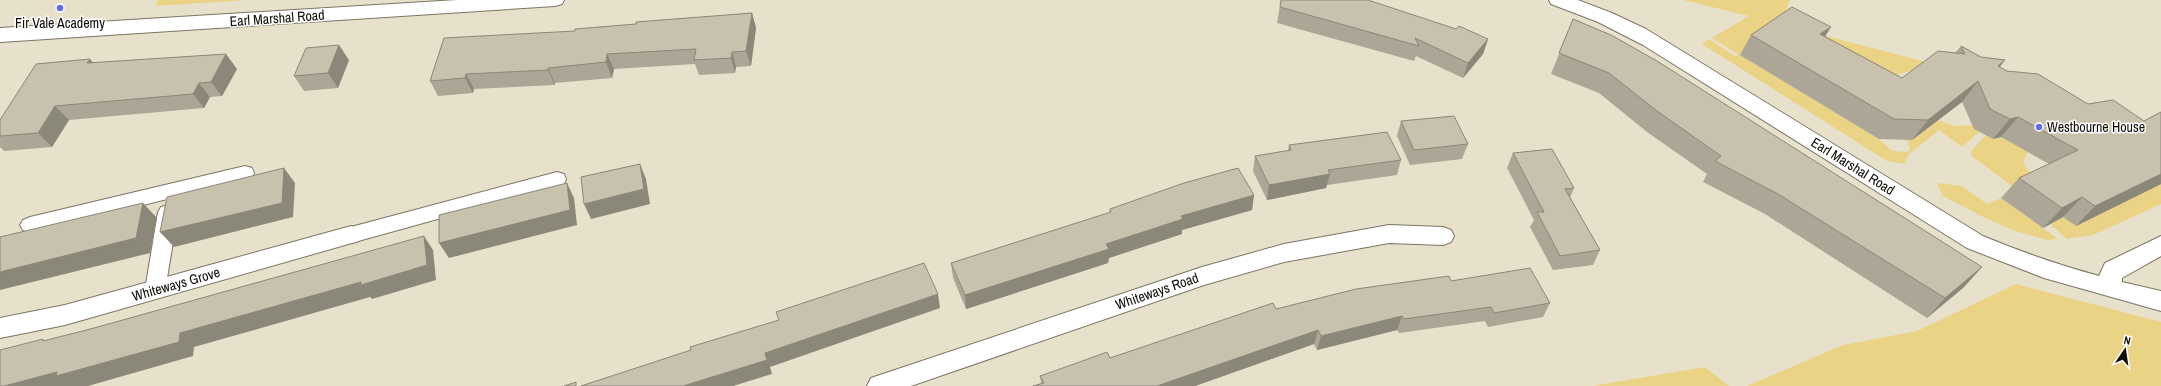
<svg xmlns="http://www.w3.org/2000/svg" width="2161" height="386" font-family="'Archivo Narrow',sans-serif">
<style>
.green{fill:#ead385}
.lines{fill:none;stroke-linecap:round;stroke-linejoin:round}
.service-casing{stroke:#7b7563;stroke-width:2}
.minor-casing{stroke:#7b7563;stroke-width:2}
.service{fill:#fff;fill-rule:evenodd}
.minor{fill:#fff;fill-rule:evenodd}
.wall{fill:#aba695}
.shaded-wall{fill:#8b8779}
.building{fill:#c7c1ad;stroke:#8b8779}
.poi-dot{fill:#5d6fe6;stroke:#fff;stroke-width:1.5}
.labels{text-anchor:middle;stroke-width:3;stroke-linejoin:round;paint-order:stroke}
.street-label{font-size:14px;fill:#0e0c06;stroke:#fff}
.poi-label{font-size:14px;fill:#0e0c06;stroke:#fff}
</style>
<rect width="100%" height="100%" fill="#e7e1cc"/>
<!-- green -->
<path class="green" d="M158,0H248L155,6Z
M1683,0H1790L1781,27L1740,55L1879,139L1892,151L1907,152L1910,149L1907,140L1938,120L1954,126L1972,125L1974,129L1979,132L1962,147L1939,130L1908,155L1905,164L1887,161L1702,44L1709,39L1735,56L1739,55L1712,38L1749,16Z
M1784,25L1930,63L1924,68L1895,75Z
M1986,135L1993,139L2001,137L2028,152L2023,162L2028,170L2041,179L2017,190L1972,156L1971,151Z
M1937,183L1962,186L1987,204L2001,198L2058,239L2048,240L2015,231L1983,217L1943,196Z
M2161,184V204L2093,235L2067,239L2050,224L2063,217L2076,226Z
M2016,284L2161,322V386H1747L1843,345L1917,331Z
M1705,367L1729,386H1592Z"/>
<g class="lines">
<defs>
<path id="service" d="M245,166L252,168L254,173L252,178L30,233L23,230L20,225L23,220L30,217Z
M557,172L564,174L566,179L564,184L351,243L344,240L341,235L344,230L351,227Z
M168,205L175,207L178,212L165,290L162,296L155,298L148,296L145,290L158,212L161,207Z"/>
<path id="minor" d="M457,0H564L562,4L555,6L0,42V28Z
M1549,0H1578L1612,13L1646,29L1983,236C2021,252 2059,265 2099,276L2105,263L2161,236V256L2122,278V282L2161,291V311L2044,278L1967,248L1643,45L1598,22L1551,4Z
M1389,225L1443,227L1451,230L1454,236L1451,242L1443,245L1389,243L1284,262L1204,285L911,386H867L871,378L1202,267L1284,244Z
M351,226L359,229L362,235L359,241L65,325L0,338V318L65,305Z"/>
</defs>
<!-- service casing -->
<use href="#service" class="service-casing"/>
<!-- minor casing -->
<use href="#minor" class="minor-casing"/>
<!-- service -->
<use href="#service" class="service"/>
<!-- minor -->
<use href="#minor" class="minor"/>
</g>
<!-- wall -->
<path class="wall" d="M1281,0L1488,39L1483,54L1463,78L1416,56L1414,61L1277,23Z
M752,13L756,28L751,66L736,67L735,73L699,75L695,64L614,69L612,78L555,83V85L474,89L473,93L438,96L430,81L575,31L636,24Z
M1573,19L1982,267L1964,287L1927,318L1765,214L1703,182L1707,174L1647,132L1599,93L1551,74Z
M1751,35L1825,37L1902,78L1955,53L1961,46L1981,57L2005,60L2000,67L2007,71L2088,104L2144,121L2161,112V184L2076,226L2063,217L2043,228L2001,198L2019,178L2049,164L2001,137L1993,139L1974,129L1962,102L1912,140L1879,139L1740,55Z
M349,60L338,88L304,91L294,76Z
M92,63L237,69L222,96L210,97L204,108L69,120L52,147L4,151L0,147V120Z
M1401,121L1468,144L1462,159L1410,165L1397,136Z
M1289,145L1401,160L1397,175L1327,185L1326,188L1267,200L1253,171L1255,156L1288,151Z
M1513,153L1574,188L1570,198L1600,250L1593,265L1553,270L1530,227L1534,220L1507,168Z
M1254,195L1252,210L1182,230V234L1109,258L1108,263L966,309L953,278L951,263L1109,213L1110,209Z
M1451,281L1550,303L1543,317L1488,327L1485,321L1399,333L1397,330L1317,350L1314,344L1195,386H1033L1041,383L1040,376L1110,358L1276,309Z"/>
<!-- shaded-wall -->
<path class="shaded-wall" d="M752,13L756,28L751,66L746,51Z
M1831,27L1818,48L1820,34Z
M1488,39L1483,54L1463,78L1468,63Z
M339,45L349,60L338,88L328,73Z
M732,52L736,67L735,73L731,58Z
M226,54L237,69L222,96L211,82Z
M607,54L614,69L612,78L606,62Z
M90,59L102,74L87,63Z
M2005,60L1989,80L1998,66Z
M548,68L555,83V85L548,70Z
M466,74L474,89L473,93L465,78Z
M1978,81L1962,102L1912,140L1928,120Z
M199,83L210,97L204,108L193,94Z
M55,106L69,120L52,147L38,133Z
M2018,117L2001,137L1993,139L2010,119Z
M640,164L646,179L650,204L591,219L584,204Z
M284,168L295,183L293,217L174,247L160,232Z
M1330,174L1326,188L1267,200L1269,185Z
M2161,174V184L2076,226L2095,206Z
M567,183L574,198L577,225L449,258L439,243Z
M1254,195L1252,210L1182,230V234L1109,258L1108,263L966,309L965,295L1106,244L1181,216Z
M2082,197L2063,217L2043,228L2062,208Z
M143,203L157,218L150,253L0,290V272Z
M424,236L433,250L436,280L372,299L370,297L194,347L193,356L88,386H4L180,333Z
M1982,267L1964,287L1927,318L1945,298Z
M938,294L940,308L770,367L772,374L733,386H683L765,353Z
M1402,316L1397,330L1317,350L1321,336Z
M1318,330L1314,344L1195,386H1157Z"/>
<!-- building -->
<path class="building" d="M1281,0H1368L1456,29L1459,26L1488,39L1468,63L1415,38L1419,46L1280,7Z
M1792,7L1831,27L1820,34L1902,78L1938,51L1965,54L1961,46L1981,57L2005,60L1998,66L2007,71L2038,74L2088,104L2113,100L2144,121L2161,112V174L2095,206L2082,197L2062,208L2019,178L2078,150L2018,117L2010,119L1990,109L1978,81L1928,120L1894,119L1751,35Z
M752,13L746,51L732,52L731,58L694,60L696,49L607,54L606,62L548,68V70L466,74L465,78L430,81L444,38L575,31V29L636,24V22Z
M1573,19L1611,35L1657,61L1982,267L1945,298L1778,194L1715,161L1721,156L1657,111L1609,73L1559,53Z
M339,45L328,73L294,76L306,48Z
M226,54L211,82L199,83L193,94L55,106L38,133L0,136V120L36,64L90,59L87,63Z
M1454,116L1468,144L1414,150L1401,121Z
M1387,132L1401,160L1328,170L1330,174L1269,185L1255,156L1291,150L1289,145Z
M1552,149L1574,188L1565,189L1600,250L1560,256L1537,212H1544L1513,153Z
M640,164L644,189L584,204L581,177Z
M284,168L282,203L160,232L167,197Z
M1238,168L1254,195L1181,216L1183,219L1106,244L1109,249L965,295L951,263L1111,212L1110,209L1184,183Z
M567,183L570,210L439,243V215Z
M143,203L136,238L0,272V237Z
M424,236L427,265L361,285V282L180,333L179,342L56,376L57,372L4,386H0V350L43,339V341L94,328Z
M924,263L938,294L765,353L767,360L683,386H581L691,350L690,347L779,320L776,312Z
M1530,268L1550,303L1494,313L1491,307L1404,319L1402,316L1321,336L1318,330L1157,386H1033L1044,383L1040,376L1074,364L1107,352L1110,358L1273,303L1276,309L1356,289L1449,276L1451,281Z
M576,382V386H564Z"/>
<!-- markers -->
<g class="poi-dot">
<circle cx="60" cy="8" r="4"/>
<circle cx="2039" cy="127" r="4"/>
</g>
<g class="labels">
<!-- street labels -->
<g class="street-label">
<text transform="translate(277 18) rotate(-4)" y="5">Earl Marshal Road</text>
<text transform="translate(1853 166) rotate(32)" y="5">Earl Marshal Road</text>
<text transform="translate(176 284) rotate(-16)" y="5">Whiteways Grove</text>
<text transform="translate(1157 291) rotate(-19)" y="5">Whiteways Road</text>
</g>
<!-- poi labels -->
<g class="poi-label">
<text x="60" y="28">Fir Vale Academy</text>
<text x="2047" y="132" text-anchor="start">Westbourne House</text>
</g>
</g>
<!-- north arrow -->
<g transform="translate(2125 350) rotate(13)" stroke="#ffffff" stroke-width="3" paint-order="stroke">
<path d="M0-3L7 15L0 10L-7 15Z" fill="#0e0c06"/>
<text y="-6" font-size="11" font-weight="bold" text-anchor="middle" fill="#0e0c06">N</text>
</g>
</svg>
